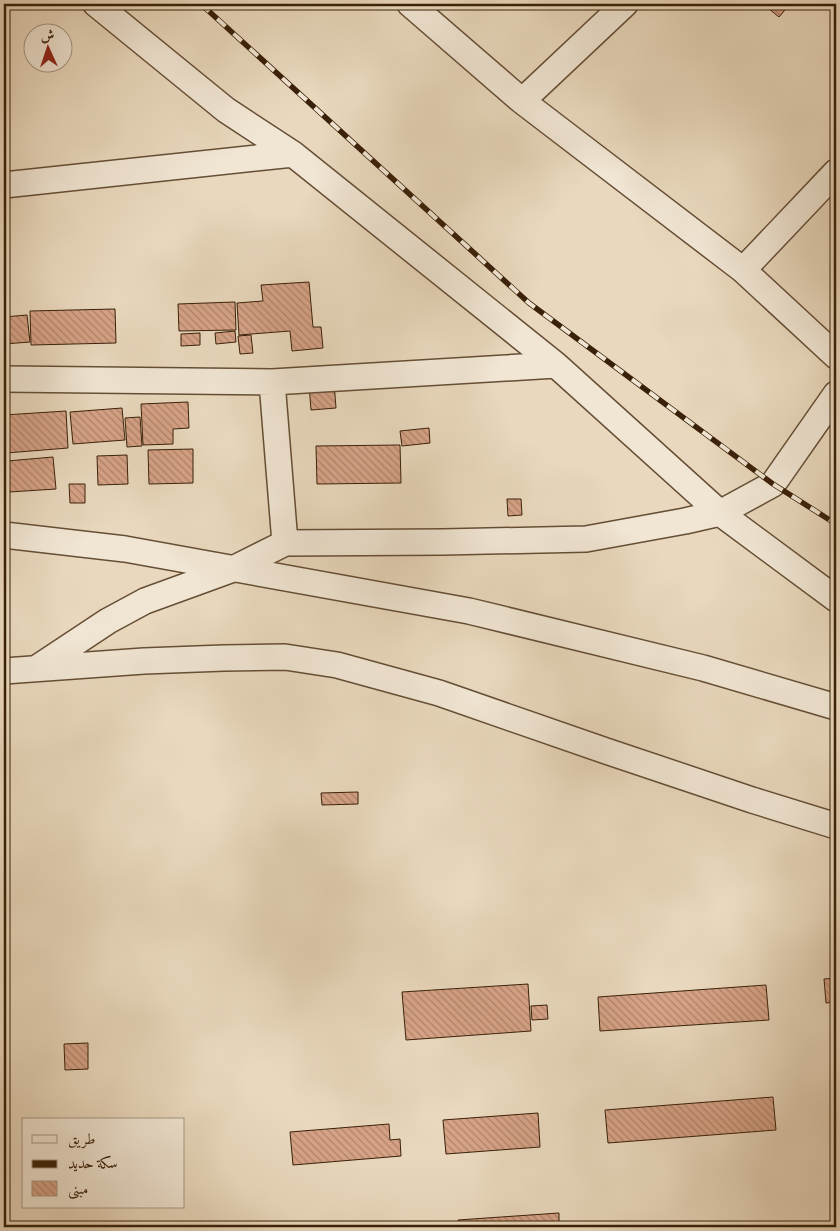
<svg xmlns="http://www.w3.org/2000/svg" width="840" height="1231" font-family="'IM FELL Double Pica',Amiri,serif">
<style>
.building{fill:url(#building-back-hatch);stroke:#392008}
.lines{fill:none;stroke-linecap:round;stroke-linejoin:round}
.street-casing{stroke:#654e35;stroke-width:28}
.street{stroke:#f1e6d4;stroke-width:25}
.rail-casing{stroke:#392008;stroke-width:5.5}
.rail{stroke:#f1e6d4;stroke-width:4;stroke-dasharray:11;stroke-linecap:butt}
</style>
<defs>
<pattern id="building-back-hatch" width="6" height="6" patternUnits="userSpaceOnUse" patternTransform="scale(1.25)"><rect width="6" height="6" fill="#d7a387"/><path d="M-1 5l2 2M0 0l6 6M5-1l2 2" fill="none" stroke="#af846c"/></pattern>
</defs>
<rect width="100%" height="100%" fill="#e9d8bd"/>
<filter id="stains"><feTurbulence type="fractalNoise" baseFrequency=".004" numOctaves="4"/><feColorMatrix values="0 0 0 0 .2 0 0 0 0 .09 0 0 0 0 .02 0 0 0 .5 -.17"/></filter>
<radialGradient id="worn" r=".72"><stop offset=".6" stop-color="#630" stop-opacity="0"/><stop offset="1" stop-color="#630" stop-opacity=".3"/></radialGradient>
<!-- building -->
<path class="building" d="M763,4H790L779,17Z
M309,282L313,327H321L323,348L292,351L290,331L239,335L237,303L263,301L261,285Z
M235,302L236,330L179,331L178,304Z
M115,309L116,343L31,345L30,311Z
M27,315L30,342L4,344V317Z
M235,331L236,342L216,344L215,333Z
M200,333V345L181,346V334Z
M251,335L253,353L240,354L238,336Z
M334,382L336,408L311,410L309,384Z
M188,402L189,428L173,429V444L143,445L141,404Z
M122,408L125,440L73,444L70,412Z
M66,411L68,448L6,453L4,415Z
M140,417L142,446L127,447L125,418Z
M429,428L430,443L402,446L400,431Z
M400,445L401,483L317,484L316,446Z
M193,449V483L149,484L148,450Z
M127,455L128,484L98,485L97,456Z
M53,457L56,489L9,492L7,461Z
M69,484H85V503H70Z
M507,499H521L522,515L508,516Z
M358,792V804L322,805L321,793Z
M836,978V1002L826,1003L824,979Z
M528,984L531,1031L406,1040L402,992Z
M766,985L769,1020L600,1031L598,997Z
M547,1005L548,1019L532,1020L531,1006Z
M88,1043V1069L65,1070L64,1044Z
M773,1097L776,1130L608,1143L605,1110Z
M538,1113L540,1147L446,1154L443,1120Z
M389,1124L390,1140L400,1139L401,1156L293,1165L290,1132Z
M559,1213V1227H459L458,1220Z
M402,1225L403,1227H373Z"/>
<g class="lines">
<defs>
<path id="street" d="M96,4L226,110L293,154L556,365L720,513L836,599
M410,4L522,101L743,270L836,356
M522,101L625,4
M4,185L293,154
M743,270L836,172
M4,379L272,382L556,365
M272,382L285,543
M4,535L125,549L469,611L703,668L836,707
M37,668L108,621L145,601L233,569L285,543L443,542L586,539L685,521L720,513L773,484L836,394
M4,671L144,661L224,658L285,657L337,665L439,693L606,751L752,800L836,826"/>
</defs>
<!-- street casing -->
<use href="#street" class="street-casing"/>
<!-- street -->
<use href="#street" class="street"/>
<defs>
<path id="rail" d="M201,4L529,303L773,484L836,524"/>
</defs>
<!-- rail casing -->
<use href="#rail" class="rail-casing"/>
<!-- rail -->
<use href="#rail" class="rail"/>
</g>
<!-- margin -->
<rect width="840" height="1231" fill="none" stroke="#e9d8bd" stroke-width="20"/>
<rect x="5" y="5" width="830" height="1221" fill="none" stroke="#392008" stroke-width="2.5"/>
<rect x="10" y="10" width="820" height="1211" fill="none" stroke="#392008"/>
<!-- legend -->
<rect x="22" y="1118" width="162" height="90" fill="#f1e6d4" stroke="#a79782"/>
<rect x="32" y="1135" width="25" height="8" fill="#f1e6d4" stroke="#a79782"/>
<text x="68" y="1144" font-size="15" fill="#392008">طريق</text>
<rect x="32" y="1160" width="25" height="8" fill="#392008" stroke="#a79782"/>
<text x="68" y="1168" font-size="15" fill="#392008">سكة حديد</text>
<rect x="32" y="1181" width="25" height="15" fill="url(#building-back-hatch)" stroke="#a79782"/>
<text x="68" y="1194" font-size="15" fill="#392008">مبنى</text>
<!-- north arrow -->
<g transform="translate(48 48) rotate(357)"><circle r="24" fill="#f1e6d4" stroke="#a79782"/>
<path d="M0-4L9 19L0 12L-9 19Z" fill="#8f2418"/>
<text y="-8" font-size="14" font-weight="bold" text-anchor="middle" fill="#392008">ش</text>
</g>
<rect width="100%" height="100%" filter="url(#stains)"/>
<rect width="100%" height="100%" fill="url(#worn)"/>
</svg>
